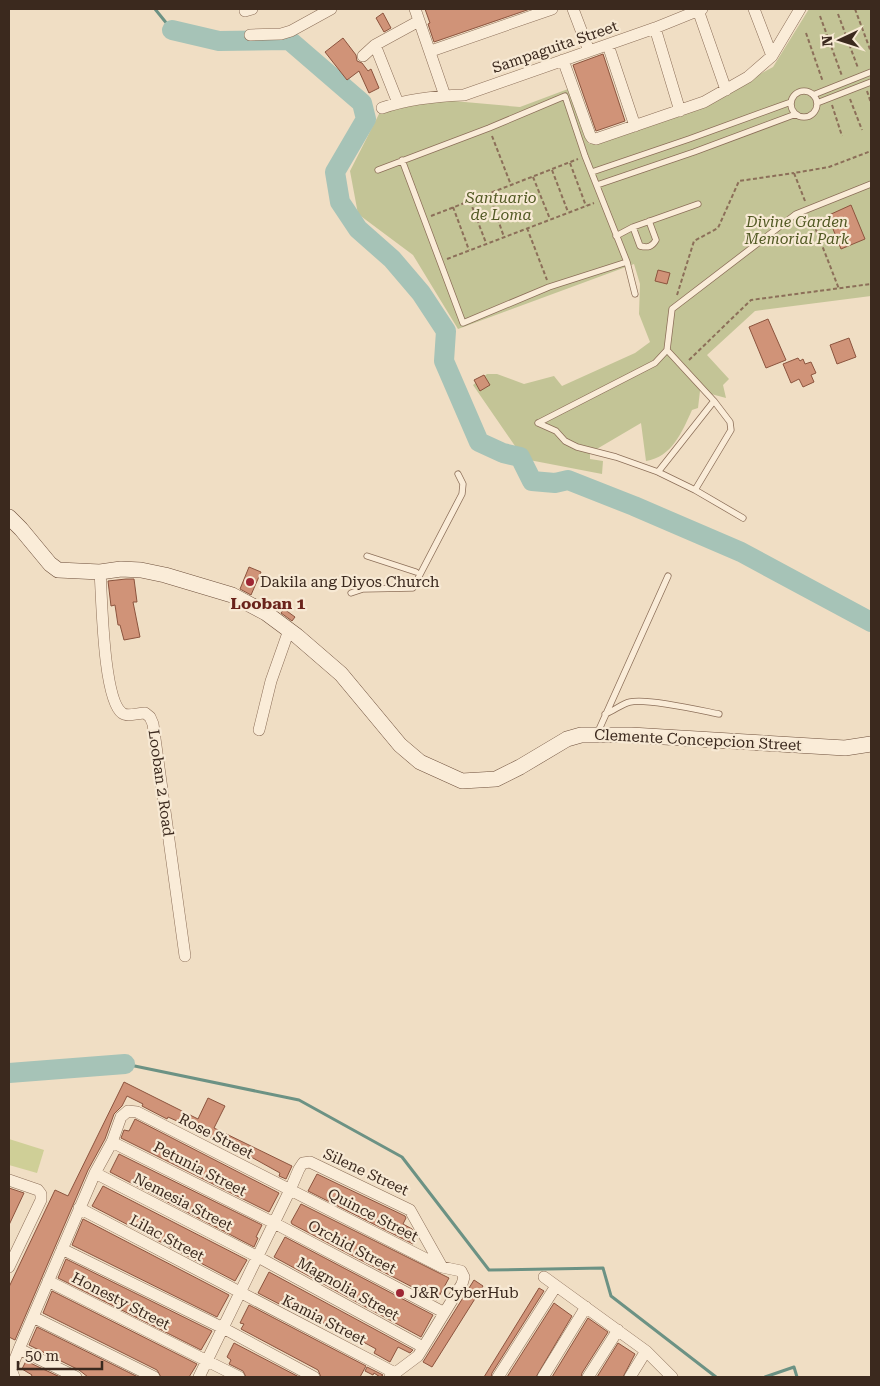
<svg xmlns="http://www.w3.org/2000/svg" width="880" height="1386" font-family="'Roboto Serif',serif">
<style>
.green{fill:#cfcf97}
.cemetery{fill:#c3c496}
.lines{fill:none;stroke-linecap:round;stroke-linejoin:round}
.stream{stroke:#6c9284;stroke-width:3}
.river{stroke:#a6c3b7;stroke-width:20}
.building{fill:#d09378;stroke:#8c543e}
.lane-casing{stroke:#8c6f59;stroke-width:7}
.street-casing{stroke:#8c6f59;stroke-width:12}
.secondary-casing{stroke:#6e503c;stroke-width:16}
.path{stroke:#8c6f59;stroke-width:2;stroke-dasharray:4 2.5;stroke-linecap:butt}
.lane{stroke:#faecd8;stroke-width:5.5}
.street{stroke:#faecd8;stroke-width:11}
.secondary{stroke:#faecd8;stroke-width:15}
.poi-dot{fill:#9e2634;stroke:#f7e9d4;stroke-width:2}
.labels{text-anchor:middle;stroke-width:4.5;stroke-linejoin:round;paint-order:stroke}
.street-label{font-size:15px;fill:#3b291e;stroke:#f7e9d4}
.park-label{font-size:15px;font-style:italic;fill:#515923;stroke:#f7e9d4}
.poi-label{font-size:15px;fill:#3b291e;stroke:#f7e9d4;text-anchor:start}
.neighbourhood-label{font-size:16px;font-weight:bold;fill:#6a231b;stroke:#f7e9d4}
</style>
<rect width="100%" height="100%" fill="#f0dec4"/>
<!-- green -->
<path class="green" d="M9,1139L44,1150L37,1173L9,1165Z"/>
<!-- cemetery -->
<path class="cemetery" d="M809,9H871V296L755,311L707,355L729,379L723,385L726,398L700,391L698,408L692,410C682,432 672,457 646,461L641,423L590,453V459L603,461L602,474L524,459L473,385L487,374H497L524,384L554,376L562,386L635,353L650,342L639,314L640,284L634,264L458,329L413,255L358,214L350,171L380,112L442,100L520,107L568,89L589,144L711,101L773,67Z"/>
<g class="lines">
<!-- stream -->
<path class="stream" d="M155,9L172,30
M125,1064L299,1100L402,1157L489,1270L603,1268L611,1296L716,1377
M765,1377L794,1367L797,1377"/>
<!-- river -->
<path class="river" d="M172,30L219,41L289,40L362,103L366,119L335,172L340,202L358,229L392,259L421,293L446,331L444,361L479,442L503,453L520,457L532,481L555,483L568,480L634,506L741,552L871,622
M9,1073L125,1064"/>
</g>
<!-- building -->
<path class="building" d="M425,9H530L434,42L428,24L430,23Z
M383,13L391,28L384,32L376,18Z
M343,38L356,55L357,61L362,63L368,71L371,69L379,88L369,93L359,71L347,80L325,52Z
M603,54L625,121L596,131L573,65Z
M851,205L865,239L841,249L833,229L835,228L829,215Z
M658,270L670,273L667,284L655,281Z
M768,319L786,360L766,368L749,327Z
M849,338L856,357L837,364L830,345Z
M798,358L800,361L803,359L805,364L811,362L816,373L811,375L814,382L803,387L799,379L791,383L783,364Z
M484,375L490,385L480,391L474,380Z
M249,567L261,572L251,595L240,589Z
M126,579H134L137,602H133L140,637L124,640L120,625H118L115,605L111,606L108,581Z
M284,609L295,617L292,621L281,613Z
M124,1082L198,1119L208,1098L225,1106L214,1128L292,1166L286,1179L279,1176L280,1173L244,1153L177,1121L168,1117L167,1119L142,1106L143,1104L127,1096L122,1106L114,1114L105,1139L88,1170L15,1340L9,1337V1287L55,1190L68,1196Z
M135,1119L279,1193L269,1212L121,1138L124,1130L129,1131Z
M119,1154L262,1225L256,1237L258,1238L254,1247L110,1172Z
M317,1174L405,1216L406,1218L403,1224L412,1229L416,1237L413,1244L308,1191Z
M103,1186L247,1260L235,1281L92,1206Z
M9,1188L24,1193L9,1225Z
M301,1204L449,1278L437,1300L292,1224L291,1222Z
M83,1219L229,1295L217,1317L72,1245Z
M285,1237L433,1315L421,1337L274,1257Z
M66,1259L212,1331L201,1350L58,1278Z
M269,1272L413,1350L410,1353L398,1347L390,1362L374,1353L376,1349L367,1344L311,1317L310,1320L258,1293Z
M474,1280L483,1286L432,1367L423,1362Z
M539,1288L544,1291L492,1373L491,1377H484Z
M52,1291L197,1364L194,1369L189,1377H161L157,1370L43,1313Z
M554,1303L572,1316L536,1377H507Z
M249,1305L366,1366L360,1377H321L318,1370L241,1329L244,1324L240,1323Z
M588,1318L608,1332L582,1373L581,1377H552Z
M37,1327L138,1377H88L79,1370L29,1345Z
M234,1343L299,1377H246L243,1371L229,1364L231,1360L227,1357Z
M618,1343L635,1354L623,1377H597Z
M26,1361L60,1377H31L32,1375L22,1369Z
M367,1367L383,1375L380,1377L374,1373L373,1375L365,1371Z"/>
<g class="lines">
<defs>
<path id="lane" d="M791 104a13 13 0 1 1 26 0a13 13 0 1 1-26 0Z
M813,95L871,72
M817,103L871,82
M402,160L463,323L549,287L627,262
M378,170L489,128L565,96L585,156L627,262L635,294
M592,172L689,139L791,102
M597,185L694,152L796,114
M633,227L640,246C648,248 652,247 656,240L649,221
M616,236L633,227L698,204
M667,350L714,401L730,422L731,430L695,490
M538,423L655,363L667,350L672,309L796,214L871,184
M538,423L556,431L565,441L577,447L616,457L658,472L695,490L743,518
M658,472L714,401
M367,556L416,572
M351,593L363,589L413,588L462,494L463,484L458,474
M605,714C614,711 621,704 630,702C647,698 699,710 719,714
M597,734L668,576"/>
<path id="street" d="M415,9L445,96
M573,9L589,51
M754,9L772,56
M698,10L726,90
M245,11L252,9
M655,28L680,111
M250,35L281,34L291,31L331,9
M375,45L398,103
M608,45L635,126
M431,51L552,9
M363,56L375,45L419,21
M563,60L590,135L592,138L596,139L704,102L748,77L772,56L800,9
M382,108C408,99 437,96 464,95L655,28L702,9
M100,572C102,598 103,699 122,713C127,717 138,713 145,713L150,717L153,724L185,956
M259,730L271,681L289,630
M112,1142L274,1223L443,1312
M95,1173L258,1257L423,1347
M9,1180L38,1190L41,1194V1200L9,1267
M79,1208L395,1373
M62,1249L223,1328L314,1377
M544,1277L646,1351L672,1377
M48,1281L239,1377
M33,1317L154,1377
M19,1349L76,1377
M14,1377L11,1369L19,1349L95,1173L112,1142L121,1117L128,1111L137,1112L442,1267L461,1271L464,1277L462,1284L418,1356L390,1377
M199,1377L290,1190L299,1169L303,1163L310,1162L410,1210L442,1267
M498,1377L556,1286
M543,1377L586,1307
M588,1377L618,1330
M630,1377L646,1351"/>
<path id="secondary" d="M9,517L21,529L50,564L58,570L100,572L121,569L141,570L165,575L232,595L266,613L297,636L341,674L400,745L420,762L462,781L496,779L520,767L567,739L581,735H631L845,748L871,744"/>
</defs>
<!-- lane casing -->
<use href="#lane" class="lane-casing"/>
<!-- street casing -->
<use href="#street" class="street-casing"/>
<!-- secondary casing -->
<use href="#secondary" class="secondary-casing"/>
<!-- path -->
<path class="path" d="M855,9L871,52
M838,14L858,68
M820,16L842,76
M806,33L823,82
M867,91L871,103
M850,99L862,130
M832,105L842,136
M492,136L511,185
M570,163L586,206
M552,170L568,212
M533,177L550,219
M489,194L504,237
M470,201L486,243
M805,201L794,173L829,167L871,151
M453,207L469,250
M431,216L578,159
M811,217L839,289
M527,228L547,280
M447,259L594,203
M677,295L694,241L718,228L739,181L794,173
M689,360L751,300L871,284"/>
<!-- lane -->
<use href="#lane" class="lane"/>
<!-- street -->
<use href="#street" class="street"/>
<!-- secondary -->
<use href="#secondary" class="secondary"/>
</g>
<!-- markers -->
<g class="poi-dot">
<circle cx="250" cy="582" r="5"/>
<circle cx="400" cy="1293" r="5"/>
</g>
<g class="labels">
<!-- street labels -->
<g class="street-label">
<text transform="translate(555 47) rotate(-19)" y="5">Sampaguita Street</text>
<text transform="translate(698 740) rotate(3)" y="5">Clemente Concepcion Street</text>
<text transform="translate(161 783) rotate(82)" y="5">Looban 2 Road</text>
<text transform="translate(216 1136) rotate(27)" y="5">Rose Street</text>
<text transform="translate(200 1169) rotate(27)" y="5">Petunia Street</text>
<text transform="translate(366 1172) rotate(25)" y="5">Silene Street</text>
<text transform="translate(183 1202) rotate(27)" y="5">Nemesia Street</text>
<text transform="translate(373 1215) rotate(27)" y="5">Quince Street</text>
<text transform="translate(167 1238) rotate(28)" y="5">Lilac Street</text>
<text transform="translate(352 1247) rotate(28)" y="5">Orchid Street</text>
<text transform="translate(348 1289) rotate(29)" y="5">Magnolia Street</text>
<text transform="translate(121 1301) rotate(27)" y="5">Honesty Street</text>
<text transform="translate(324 1320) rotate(27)" y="5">Kamia Street</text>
</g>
<!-- park labels -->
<g class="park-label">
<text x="501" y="203">Santuario<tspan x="501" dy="17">de Loma</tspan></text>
<text x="797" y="227">Divine Garden<tspan x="797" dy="17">Memorial Park</tspan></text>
</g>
<!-- poi labels -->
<g class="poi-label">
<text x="260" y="587">Dakila ang Diyos Church</text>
<text x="410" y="1298">J&amp;R CyberHub</text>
</g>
<!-- neighbourhood labels -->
<g class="neighbourhood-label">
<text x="268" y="609">Looban 1</text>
</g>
</g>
<!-- border -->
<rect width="880" height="1386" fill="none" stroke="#3b291e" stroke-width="20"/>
<!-- north arrow -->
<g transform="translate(840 40) rotate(266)" stroke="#f7e9d4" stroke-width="4" paint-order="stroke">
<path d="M0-4L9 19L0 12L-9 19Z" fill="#3b291e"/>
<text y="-8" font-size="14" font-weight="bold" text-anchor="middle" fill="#3b291e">N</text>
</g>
<!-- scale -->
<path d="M18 1361v8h84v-8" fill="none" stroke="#3b291e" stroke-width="2.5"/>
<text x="25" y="1361" font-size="15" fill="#3b291e" stroke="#f7e9d4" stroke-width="4" paint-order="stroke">50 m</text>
</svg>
